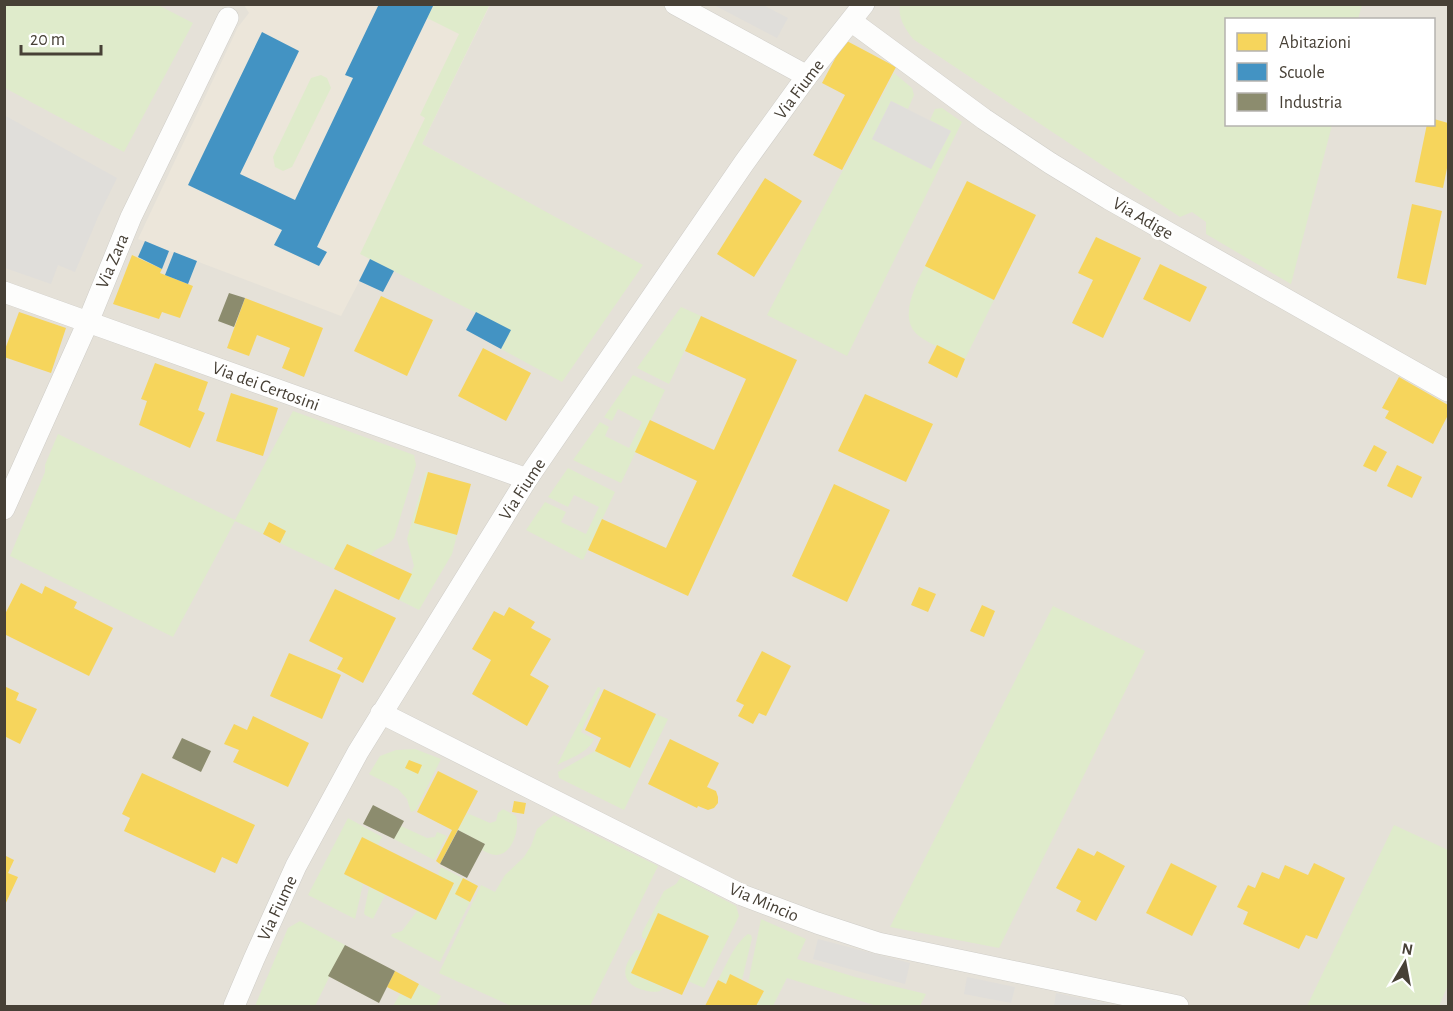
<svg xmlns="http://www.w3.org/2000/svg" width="1453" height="1011" font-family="'Alegreya Sans',sans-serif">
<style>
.residential{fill:#e5e1d8;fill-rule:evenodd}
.education{fill:#ece6da}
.green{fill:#dfebcb}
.parking{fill:#e0deda}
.homes{fill:#f6d55c}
.schools{fill:#4393c3}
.industry{fill:#8c8c6e}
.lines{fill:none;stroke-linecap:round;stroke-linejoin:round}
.minor-casing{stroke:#cfcdc8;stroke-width:22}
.minor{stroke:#fdfdfc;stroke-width:21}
.labels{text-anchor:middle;stroke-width:6;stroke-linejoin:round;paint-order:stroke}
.street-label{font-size:18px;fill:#474036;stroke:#fff}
</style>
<rect width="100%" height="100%" fill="#f1efeb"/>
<!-- residential -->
<path class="residential" d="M5,5H1448V1006H5ZM1226,20H1434V124H1226Z"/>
<!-- education -->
<path class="education" d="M244,5H490L422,144L530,204L476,312L371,259L341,316L138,239L238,27L249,13Z"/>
<!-- green -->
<path class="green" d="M490,4L422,144L643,265L562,382L501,349L510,330L360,254L425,118L420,115L459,34L427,18L434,5Z
M4,5H158L193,23L124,152L5,88Z
M900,5H1362L1358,19L1226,20V124L1332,125L1291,284L1206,234V222L1192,212L1180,217L913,39C905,28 898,19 900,5Z
M894,73L912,88L914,95L908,109L891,101L872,139L931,169L951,131L930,120L935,109L942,108L962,122L847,356L767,315Z
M321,75L327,78L331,88L292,167L283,171L275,167L273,157L311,78Z
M925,266L994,300L965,359C951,352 932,346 919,336C897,319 916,285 925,266Z
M681,307L701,316L669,384L637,368Z
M633,375L665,390L621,483L573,460L600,422L609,427L605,436L629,448L642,422L618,409L612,421L604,417Z
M293,411L414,455L416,465L394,538C388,547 377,546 371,555L347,544L334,569L280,543L286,531L270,522L263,534L235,521L173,637L10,556L45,472V465L58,434L235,520Z
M568,468L615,492L583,560L526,530L545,502L566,512L561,522L586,534L599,507L574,495L568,507L548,497Z
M426,472H428L414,523L457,535L452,554L419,610L399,600L414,566L407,539Z
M1053,606L1145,651L999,948L890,927Z
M598,687L601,688L581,732L594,739C588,753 570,758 557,765Z
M656,714L668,719L624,810L559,778L558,772L595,751L630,768Z
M415,749L441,759L416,810L411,812L407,799L398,789L369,774L380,756L396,750Z
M503,809L516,816C520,827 513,855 496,855C492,855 486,852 482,850L485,844L458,830L467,813L490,823L496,821L498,813Z
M554,815L658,866L590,1006H511L439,973L481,885L495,892L505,875L524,857L531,846L537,829Z
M348,818L382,837L378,845L362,837L344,874L363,884L355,919L308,895Z
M1394,825L1448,850V985L1439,1006H1307Z
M401,826L427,838L435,837L437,832L447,836L434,860L394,839Z
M441,867L478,886L440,962L391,936L392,934L402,931L417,911L436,920L454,884L438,875Z
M681,877L736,906L739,916L704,988L688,981L708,936L658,913L646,940L642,937V933L664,891L676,884Z
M369,887L385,895L373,919L365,915L364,913Z
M761,919L806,939L797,959L855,977L926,994L920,1006H877L787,978L773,1006H756L764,991L748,983Z
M300,921L345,945L315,1006H255L288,928Z
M748,934L751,935L752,938L742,980L731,975L726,984L718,980C726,966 734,944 748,934Z
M636,950L641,951L631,973L663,987L660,991C652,993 647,991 640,989C619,981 623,965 636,950Z
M419,984L441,996L436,1006H393L400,994L411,999Z"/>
<!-- parking -->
<path class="parking" d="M714,5H763L788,18L777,38Z
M891,101L951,131L931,169L872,139Z
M4,115L117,178L98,217L75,272L58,265L51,284L5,268Z
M818,939L910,963L905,984L813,959Z
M967,977L1015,987L1011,1003L964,994Z
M1056,993L1110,1004V1006H1054Z"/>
<!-- homes -->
<path class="homes" d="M845,40L896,67L842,170L813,155L845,95L822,83Z
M1434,119L1448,123V163L1443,188L1415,182L1427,124H1434Z
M765,178L802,201L754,277L717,254Z
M967,181L1036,215L994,300L925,266Z
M1412,204L1442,211L1426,285L1397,278Z
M1096,237L1141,258L1103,338L1072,323L1093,280L1078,273Z
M132,255L162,269L160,273L193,286L180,318L162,312L159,319L113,304Z
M1160,264L1207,287L1190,322L1143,299Z
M381,296L433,320L407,376L354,351Z
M245,298L323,328L304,377L282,368L290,348L257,335L249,356L227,348Z
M19,312L66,328L51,373L4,357V352Z
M701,316L797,360L688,596L588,550L602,519L666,548L697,481L635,452L650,420L714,450L746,379L685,351Z
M937,345L965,359L957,378L928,363Z
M483,348L531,373L506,421L458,396Z
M155,363L208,382L198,410L205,413L190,448L139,425L147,401L141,399Z
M1399,377L1448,405V415L1433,444L1385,418L1389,411L1382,408Z
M231,393L278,408L263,456L216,441Z
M865,394L933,424L906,482L838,451Z
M1374,445L1387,452L1376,472L1363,466Z
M1397,465L1422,477L1412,498L1387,486Z
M428,472L471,484L457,535L414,523Z
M834,484L890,510L847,602L792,576Z
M269,522L286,531L280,543L263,534Z
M347,544L412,574L399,600L334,569Z
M21,583L42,594L45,586L77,602L74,608L113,628L89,676L4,634V616Z
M919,587L936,594L928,612L911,605Z
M335,589L396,618L363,683L337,669L343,658L309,641Z
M982,605L995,611L984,637L970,631Z
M509,607L535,622L531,628L551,639L530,675L549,686L527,726L472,694L491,660L472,649L494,611L504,616Z
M762,651L791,666L766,716L759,713L753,724L738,716L744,705L736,701Z
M289,653L341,675L322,719L270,696Z
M4,686L19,693L16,700L37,709L20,744L4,736Z
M604,689L656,714L630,768L595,751L601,738L585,730Z
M253,716L309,743L288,787L233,762L239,750L224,744L234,724L247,730Z
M670,739L719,763L707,787L716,791L718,797V803L714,808L708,810L698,806L697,808L648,784Z
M409,760L422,765L418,774L405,768Z
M438,771L478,791L440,864L436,861L452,830L417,812Z
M142,773L255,825L237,864L222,857L215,873L124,831L130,818L122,814Z
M514,801L526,803L524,814L512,812Z
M362,837L454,883L436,920L344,874Z
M1078,848L1094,856L1097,851L1125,866L1096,921L1076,911L1081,901L1056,888Z
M4,855L14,860L8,873L18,877L4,907Z
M1171,863L1217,886L1192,936L1146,913Z
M1314,863L1345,878L1317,939L1306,935L1299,949L1243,924L1248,912L1237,907L1248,885L1255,888L1262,872L1279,879L1285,865L1308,875Z
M463,878L478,886L470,902L455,894Z
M658,913L709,936L682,995L631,973Z
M395,971L419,984L411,999L387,987Z
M730,974L764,991L756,1006H705L718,980L726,984Z"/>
<!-- schools -->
<path class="schools" d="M379,4H434L317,247L327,252L319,266L274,245L282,230L188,185L262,32L299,51L240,174L295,200L353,78L345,75Z
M145,241L169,251L162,269L138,257Z
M174,252L197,261L188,284L165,275Z
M370,259L394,271L383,292L359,281Z
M476,312L511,330L501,349L466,330Z"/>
<!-- industry -->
<path class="industry" d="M229,293L245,298L234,327L218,321Z
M182,738L211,751L201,772L172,758Z
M373,805L404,821L394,839L363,824Z
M458,830L485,844L467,878L440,864Z
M345,945L395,971L379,1003L328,976Z"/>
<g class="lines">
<defs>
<path id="minor" d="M675,4L807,76
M851,21L984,119L1050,163L1109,199L1448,391
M4,292L527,479
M4,509L88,322L131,217L228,18
M381,713L742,895L817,923L878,943L1178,1006
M234,1006L254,959L296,866L358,752L527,479L744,163L807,76L864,4"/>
</defs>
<!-- minor casing -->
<use href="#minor" class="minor-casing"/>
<!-- minor -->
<use href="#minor" class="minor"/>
</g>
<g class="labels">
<!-- street labels -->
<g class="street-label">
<text transform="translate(799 89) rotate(-53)" y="6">Via Fiume</text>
<text transform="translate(1143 218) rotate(30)" y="6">Via Adige</text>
<text transform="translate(112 261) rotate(-67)" y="6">Via Zara</text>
<text transform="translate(266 386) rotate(20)" y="6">Via dei Certosini</text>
<text transform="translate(522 489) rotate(-57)" y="6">Via Fiume</text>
<text transform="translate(764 902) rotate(23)" y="6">Via Mincio</text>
<text transform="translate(277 908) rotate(-65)" y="6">Via Fiume</text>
</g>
</g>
<!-- border -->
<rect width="1453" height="1011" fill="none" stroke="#474036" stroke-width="12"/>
<!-- legend -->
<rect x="1225" y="18" width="210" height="108" fill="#ffffff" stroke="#b5b3af" stroke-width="1.5"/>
<rect x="1237" y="33" width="30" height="18" fill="#f6d55c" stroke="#b5b3af" stroke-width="1.5"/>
<text x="1279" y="48" font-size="18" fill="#474036">Abitazioni</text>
<rect x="1237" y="63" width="30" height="18" fill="#4393c3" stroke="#b5b3af" stroke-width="1.5"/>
<text x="1279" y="78" font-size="18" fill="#474036">Scuole</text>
<rect x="1237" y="93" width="30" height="18" fill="#8c8c6e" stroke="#b5b3af" stroke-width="1.5"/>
<text x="1279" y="108" font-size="18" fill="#474036">Industria</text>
<!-- north arrow -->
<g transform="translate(1405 963) rotate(10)" stroke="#ffffff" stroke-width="4.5" paint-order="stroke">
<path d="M0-4.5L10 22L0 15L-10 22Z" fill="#474036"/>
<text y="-9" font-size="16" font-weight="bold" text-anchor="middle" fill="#474036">N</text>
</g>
<!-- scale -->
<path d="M21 45v9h80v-9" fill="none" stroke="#474036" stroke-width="3"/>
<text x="30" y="45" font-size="18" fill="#474036" stroke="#ffffff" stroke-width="4.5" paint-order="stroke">20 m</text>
</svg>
